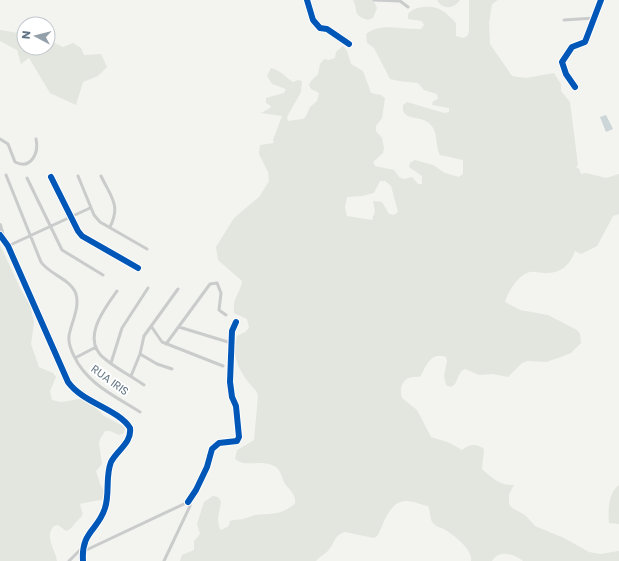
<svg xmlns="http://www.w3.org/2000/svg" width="619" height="561" font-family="Poppins,sans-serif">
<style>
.green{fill:#e2e6de;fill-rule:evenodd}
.water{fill:#ccd5d8}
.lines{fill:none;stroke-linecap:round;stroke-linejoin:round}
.minor{stroke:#cacccc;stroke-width:3}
.tertiary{stroke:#cacccc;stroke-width:4}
.cycleway-casing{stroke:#fff;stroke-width:8}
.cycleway{stroke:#0057b8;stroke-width:6}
.labels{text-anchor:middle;stroke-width:4;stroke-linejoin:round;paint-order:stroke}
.street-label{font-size:11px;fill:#617483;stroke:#fff}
</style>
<rect width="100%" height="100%" fill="#f3f3f0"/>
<!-- green -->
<path class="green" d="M353,0h20l4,8 -4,10 -5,2c-16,-5 -9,-8 -15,-20z
M437,0h23c-6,9 -17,10 -23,0z
M469,0h29l-6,4 -3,19 1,21 22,32 14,2 28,-5 7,11v7l9,11 8,63 -2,2 3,2 2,5 5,-1 20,5 13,-4v40l-6,2 -2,4 -14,26 -16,8 -6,-3c-4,12 -13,22 -27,22 -7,1 -14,-3 -21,0 -10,4 -19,19 -22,29l15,8 28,5 29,15 3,4 1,9 -10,10 -10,4 -15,5 -19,-1 -5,2 -14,14 -15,-3 -14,1 -14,-6 -4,2 -6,13 -4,3 -5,-2 -2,-9 3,-15 -1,-4c-16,-6 -20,10 -26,20 -14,-2 -22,6 -18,21l15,12 14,27 19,6 12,7c8,-6 14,-7 22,-1l-2,20c9,8 18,17 32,16l-5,9v10l3,4 13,7 10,11 29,12 25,14 11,2 19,-3v10h-96c-9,-7 -24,-12 -31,0h-21c2,-11 -16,-25 -24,-30 -5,-4 -10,-3 -14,-8 -4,-5 -2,-11 -5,-17 -7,-1 -14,-5 -21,-5 -17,-1 -23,22 -29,34l-4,3 -29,-6c-11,3 -10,11 -17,19 -4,4 -8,5 -12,10h-136l2,-6 12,-5v-9l6,-7 -3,-10 7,-22 9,-6 5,1 3,4c-1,10 -6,21 0,29l8,-4 1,-5c5,-2 8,-1 13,-2 4,-1 8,-3 12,-4 18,-2 24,1 40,-11 1,-9 -4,-13 -9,-19 -4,-5 -4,-12 -9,-17 -15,-11 -30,1 -42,-9l2,-9 17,-10 4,-44c-1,-6 -5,-8 -9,-13 -11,-14 -18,-29 -12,-47l8,-4 4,-4 -2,-9 -13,-6c-1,-18 6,-18 8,-32l-24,-21 -2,-13 18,-29 25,-21 10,-16 -1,-9 -9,-18 1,-9 14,-2 -1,-3 9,-24 -21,-3 9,-5 1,-2 -5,-3v-5l18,-5 2,-4 -14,-5 -5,-8 4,-8c11,3 14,9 22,14l5,-2 4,1 -1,11 -14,25 1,4 15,-2 3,-3 4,-9 7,-6 2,-8 -8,-4 -2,-4 2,-4 7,-7 2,-10 4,-5 5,1 6,-2 1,-6 7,-6 4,5 4,13 12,7 8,22 10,2 4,3 -3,20 -6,8v5l6,7 2,10 -1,5 -10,9 2,4 19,4 5,7 5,2 8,-2 6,7h4v-8l-13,-9 1,-4 5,-3 18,5 12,8 14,4 4,-3v-14l-23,-5c-6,-11 0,-26 -14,-34 -9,-5 -25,-1 -23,-16l4,-3 37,11 5,-1v-4l-17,-3 1,-4 5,-2 -1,-5 -13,-4 -6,-7 -19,-2 -9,-2 -16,-31 -7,-5 -1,-9c15,-12 37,-4 55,-5l3,-4 -2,-4 -14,-2v-5c4,-5 9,-6 15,-7 16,-2 23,5 33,16v13l8,2 4,-3 1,-5zM380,181h5l6,5 7,26 -4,3 -5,-1 -7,-12 -9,-1 2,10 -3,9 -25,-4 -2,-9 2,-10 15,-1 12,-3z
M0,30l24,4v14h24v-8l15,7 10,-4 8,5 3,7 17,-1 6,13 -9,9 -15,6 -7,23 -26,-12 -21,-35 -8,6 -4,-14 -17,-9z
M0,245l22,47 8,13 4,18 -3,21 8,23 14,6 3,4 -6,14 2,9 9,2 19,-3 9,2 15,15 21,11 -1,6 -5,2 -9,-4h-5l-5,8 -1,5 3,20 -6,7 4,13 5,8 -3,8c-3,0 -20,3 -22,4 3,13 5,9 -5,19 -3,4 -4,6 -9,8l-8,-6 -4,1c-10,10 1,23 3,35h-57z
M619,485v39l-10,-1c-1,-12 -1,-30 10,-38z"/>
<!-- water -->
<path class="water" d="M606,115l7,14 -7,3 -6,-15z"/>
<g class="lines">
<!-- minor -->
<path class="minor" d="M307,0l6,20 7,8 7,1 22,15
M374,0l26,1 8,6
M564,20l31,-2
M575,87l-9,-13 -4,-12 10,-15 13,-5 16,-42
M0,139l8,5 7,18c16,8 24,-9 21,-23
M6,175l35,87c9,13 30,17 35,32 4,14 -5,29 -7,42 -1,7 2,14 5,20 13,28 41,40 66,56
M78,176l16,39 6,7 47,27
M101,176c10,21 20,29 9,51
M51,177l27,54 4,5 56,32
M27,178l35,72 41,25
M8,246l82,-38
M117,291c-13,18 -37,49 -12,68 12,10 26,17 39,26
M151,326l11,16 61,24
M179,327l49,15
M166,344l44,-60 7,-1 4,10 -2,17 7,5
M140,354l17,10 15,5
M75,358l21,-11
M111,363l11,-35 26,-40
M131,376l9,-22 4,-18 34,-47
M188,502l8,-12 11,-23 5,-18 7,-6 18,-2 2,-4 -3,-31 -4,-9 -2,-15 2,-51 4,-9
M82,552l104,-49h4v3l-26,55
M69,561l13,-13"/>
<!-- tertiary -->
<path class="tertiary" d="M0,225l4,15
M0,235l8,11 60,136c15,21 50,27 62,46 2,15 -13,22 -19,34 -6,15 -1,31 -6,46 -7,23 -24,23 -22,53"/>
<defs>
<path id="cycleway" d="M307,0l6,20 7,8 7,1 22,15
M575,87l-9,-13 -4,-12 10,-15 13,-5 16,-42
M51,177l27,54 4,5 56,32
M0,235l8,11 60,136c15,21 50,27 62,46 2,15 -13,22 -19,34 -6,15 -1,31 -6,46 -7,23 -24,23 -22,53
M188,502l8,-12 11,-23 5,-18 7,-6 18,-2 2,-4 -3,-31 -4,-9 -2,-15 2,-51 4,-9"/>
</defs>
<!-- cycleway casing -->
<use href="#cycleway" class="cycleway-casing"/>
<!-- cycleway -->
<use href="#cycleway" class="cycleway"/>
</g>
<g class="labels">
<!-- street labels -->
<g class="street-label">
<text transform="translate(110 380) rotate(36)" y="4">RUA IRIS</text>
</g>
</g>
<!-- north arrow -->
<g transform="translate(36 36) rotate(277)"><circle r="19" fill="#ffffff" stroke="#c0c7cd"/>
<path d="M0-3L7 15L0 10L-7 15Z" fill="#94a0a9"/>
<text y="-6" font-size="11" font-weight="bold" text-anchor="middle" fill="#617483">N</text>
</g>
</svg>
